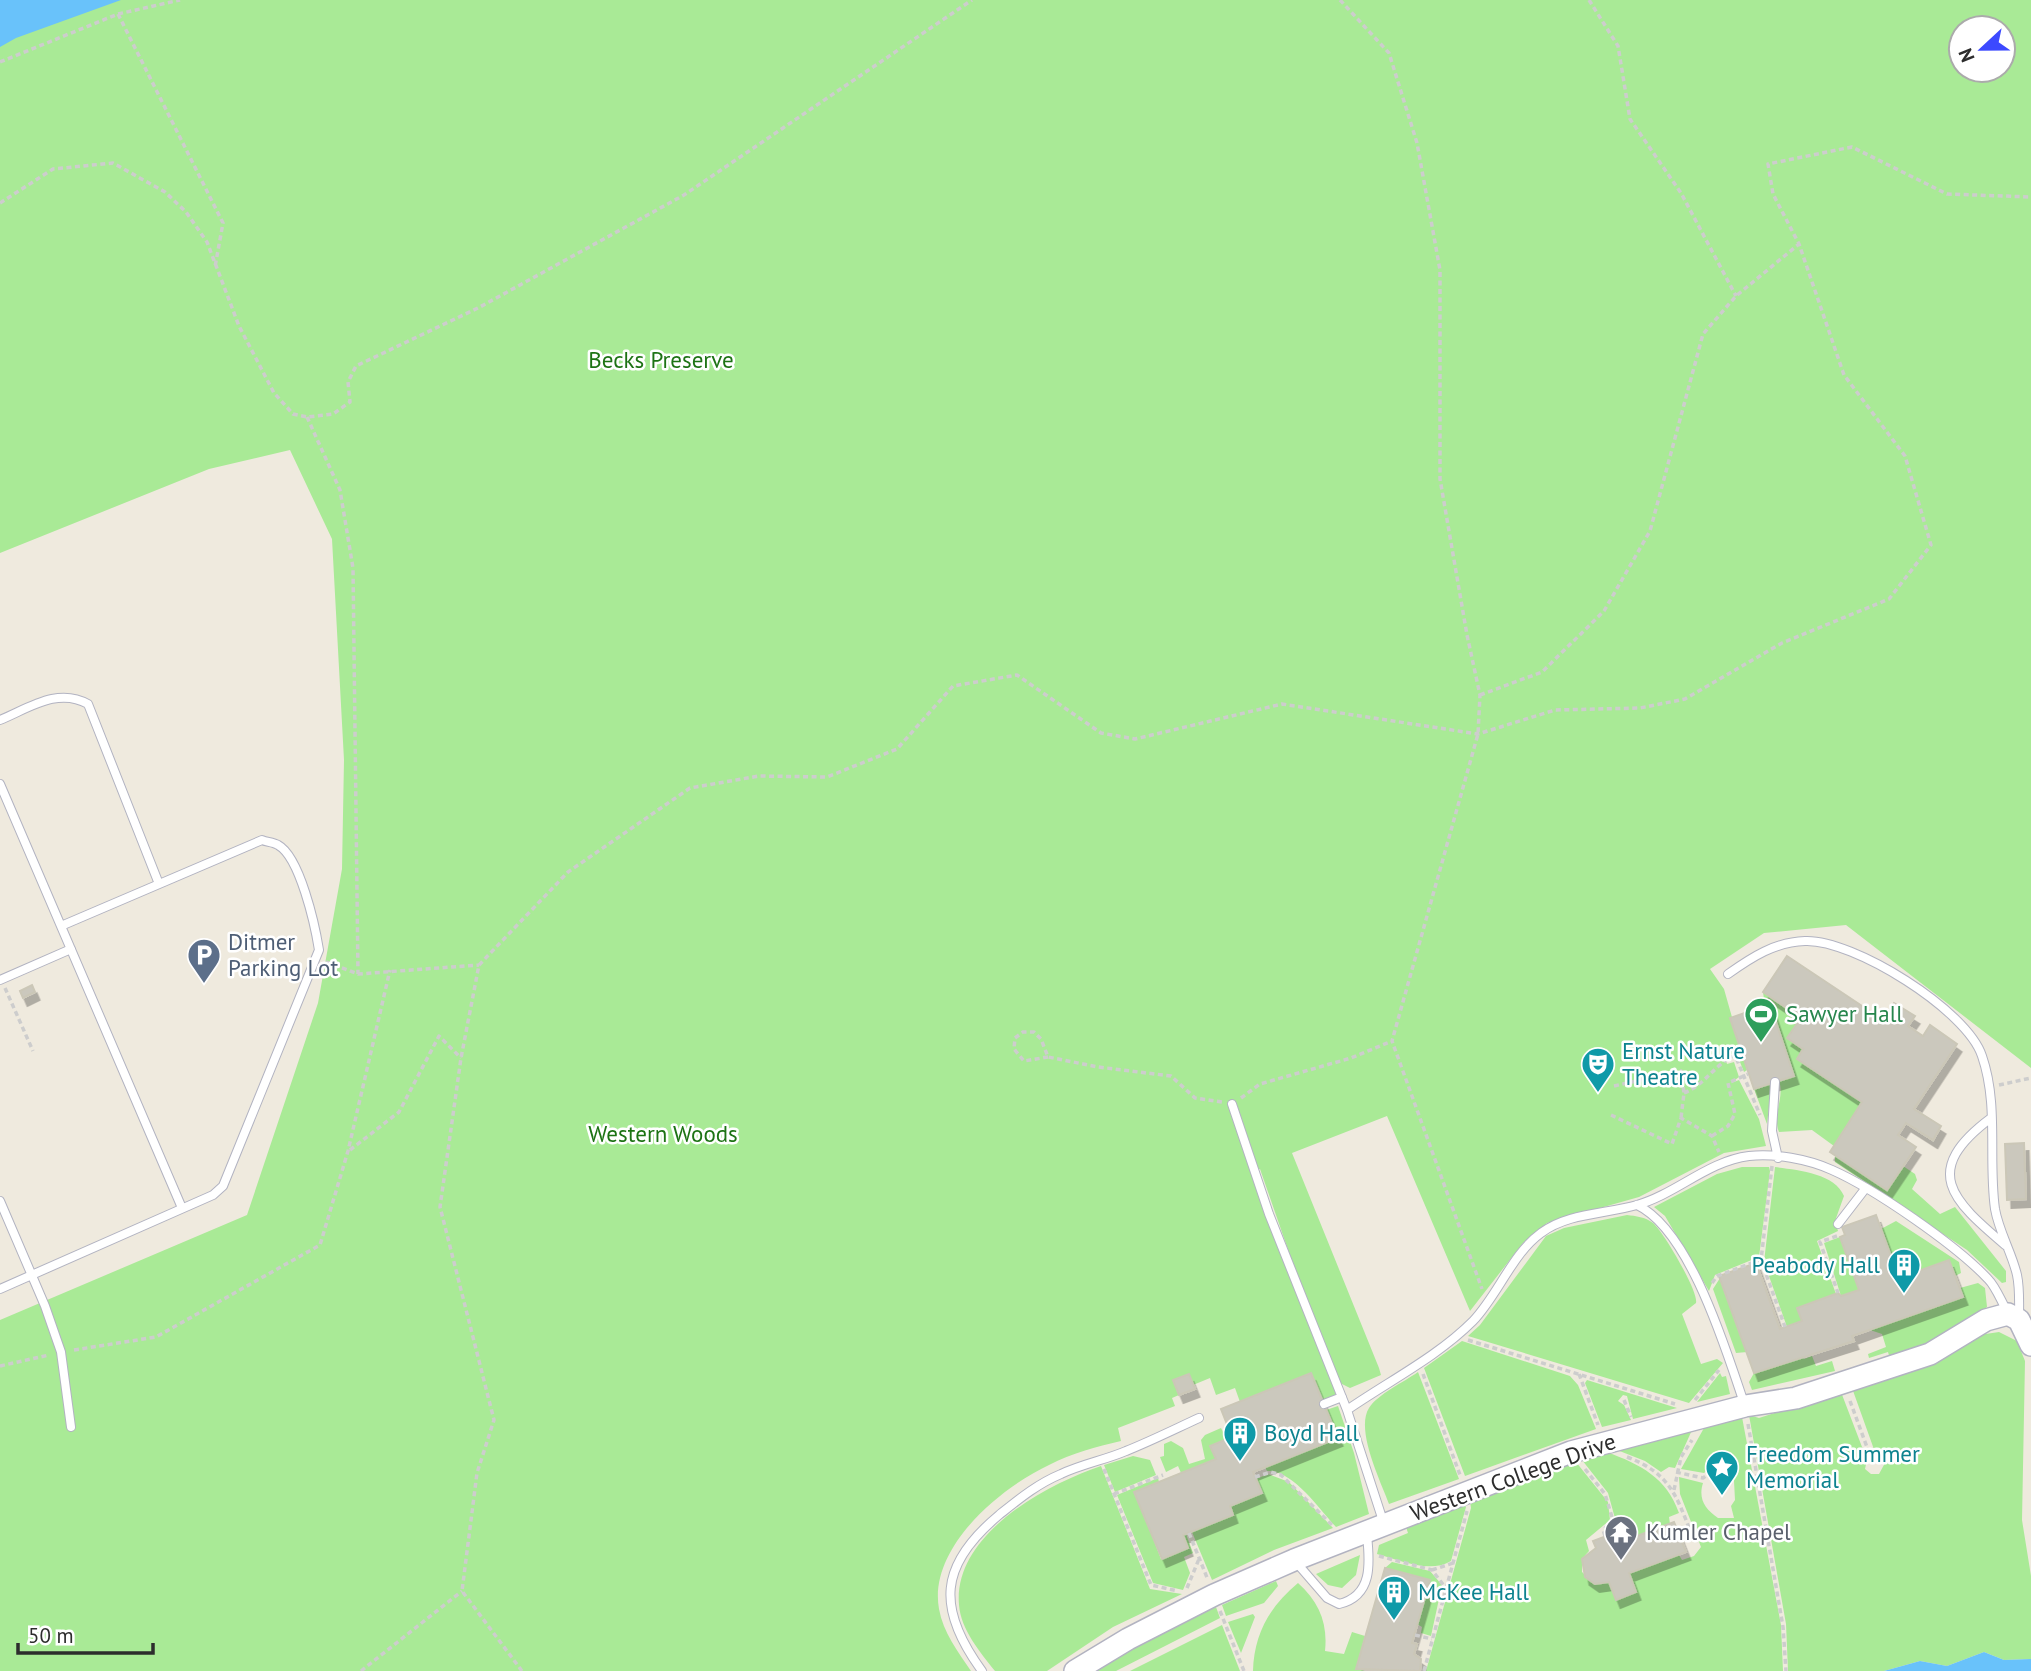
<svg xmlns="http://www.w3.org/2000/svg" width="2031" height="1671" font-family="'PT Sans',sans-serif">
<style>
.green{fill:#a9ea96;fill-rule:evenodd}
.water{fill:#69c2fa}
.building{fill:#cbc8bd;stroke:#cbc7b7;stroke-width:2;filter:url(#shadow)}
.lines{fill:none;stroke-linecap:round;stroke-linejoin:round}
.service-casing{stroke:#b2b3c1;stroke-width:10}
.tertiary-casing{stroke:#b2b3c1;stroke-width:24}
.path{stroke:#cdcdcd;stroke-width:3.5;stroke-dasharray:5 3.5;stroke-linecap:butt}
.service{stroke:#fff;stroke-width:8}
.tertiary{stroke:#fff;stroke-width:21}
.labels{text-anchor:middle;stroke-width:5;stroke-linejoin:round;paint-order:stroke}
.park-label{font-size:23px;fill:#1d7314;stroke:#fff}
.service-label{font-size:23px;fill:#4e5e75;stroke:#fff;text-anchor:start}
.leisure-label{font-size:23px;fill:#27864d;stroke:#fff;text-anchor:start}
.culture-label{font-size:23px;fill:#0d838f;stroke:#fff;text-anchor:start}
.street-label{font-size:23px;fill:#2d2d2d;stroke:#fff}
.worship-label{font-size:23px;fill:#5b616d;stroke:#fff;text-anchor:start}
</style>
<defs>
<filter id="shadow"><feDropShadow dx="4.5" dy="8" stdDeviation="0" flood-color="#0004"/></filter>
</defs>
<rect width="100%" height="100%" fill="#efeade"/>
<!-- green -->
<path class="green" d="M0,0h2031v1068l-185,-143 -82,8 -54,36 14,20 23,81 -3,2 -8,-20 -11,5 2,7 7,-2 5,15 -8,6 8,-3 20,39 7,27 -42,7 -85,44 -92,26 -24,20 -53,68 -83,-195 -95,37 87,215 2,7 -31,13 -10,-5 -40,-99 -40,-115 -9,4 85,214 -1,8 -13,6 -11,-28 -71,29 -5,-14 -19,7 -6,-17 -17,7 -4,-11 -15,6 5,15 -7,3 3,8 -57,22 3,13c-25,6 -49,12 -72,24 -49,23 -121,83 -110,144 4,23 19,43 32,62h-971v-351l247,-105 71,-212 24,-134 2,-109 -12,-221 -42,-89 -81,19 -209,84zM1961,28h42v42h-42z
M1763,992l38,26 -14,20 16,11 -6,10 65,43 -28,44 -22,-16 -33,2c-7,-17 6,-35 0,-51l15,-6 -24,-70 -5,1z
M1769,1084l2,6 -4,34 -13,-35z
M1835,1156l52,34 16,-24 12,8 2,6 -5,9 28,25 15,-7 51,64v11l-4,1 -35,-33 -132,-88z
M1742,1167h27l1,4 -11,86 -44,18 -6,16 -44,-75 -11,-9 63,-33z
M1775,1167c22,3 60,6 69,29l-9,25 3,10 -21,10 19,53 -39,14 5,13 -15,6 -23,-65z
M1627,1215c9,1 18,2 26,8 10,8 46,69 43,80l-14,11 19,50 16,-5 6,4 -34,40 -221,-67 12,-11 66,-89 18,-8z
M1896,1221l63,41 2,11 -6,3 -6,-16 -50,18 -18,-49z
M1840,1237l19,53 -18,6 -17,-53z
M1720,1278l27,74 -11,1 -23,-64z
M1978,1283l7,5 2,19 -54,35 -43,17 -2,-7 -19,6 -1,-4 18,-7 -4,-13 -12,-4 92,-33 -2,-9z
M1999,1332l18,9 8,20 -3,159 9,56v83l-27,1 -20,-8 -37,14 -27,-5 -36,10h-96l-2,-47 -37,-209 10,3 82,-26 26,68 -2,9 6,5h8l6,-11 -9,-8 -24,-67 127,-53z
M1462,1341l108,35 8,9 18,44 -131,47 -41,-108z
M1803,1356l1,3 8,-3 4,10 16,-5 3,10 -83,19 -3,-8 5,-9z
M1418,1372l41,107 -70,25c-8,-22 -34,-74 -20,-96 9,-14 35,-26 49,-36z
M1720,1373l2,4 4,-1 4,18 -33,8z
M1587,1380l90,28 -44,11 -6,-23 -4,-1 -5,6 6,4 7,15 -29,7 -17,-44z
M1338,1406l16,47 15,61 -33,13c-17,-18 -43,-57 -69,-56l-2,-4 72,-29 -11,-28z
M1742,1417l39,208 2,46h-357l45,-163 -1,-7 106,-39 32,40 2,18 -24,20 3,11 -7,8v13l13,12 14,-2 7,18 20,-8 -7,-19 50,-18 3,5 12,-4 7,-9 -21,-53 -1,-17 24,6c-5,16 2,26 15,35h16l-3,-12 4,-6 -2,-38 -18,2 -11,9 -23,-4 23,-41z
M1221,1428l2,4 6,-3 3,8 -21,9 5,13 -35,14 -3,-7 -12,6 -6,-15 4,-1v-12l7,-3 12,7 6,16 16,-5 -4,-19 4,-5z
M1692,1430l-17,38 -6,-1 -8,5 -16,-11 -28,-11z
M1607,1452c34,13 59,25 72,61l-10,4 1,7 -42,16 -3,-6 -7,-5 -10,-36 -26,-33z
M1133,1456l17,4 6,15 -41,17 -11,-27z
M1101,1466l49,123 32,5 -69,33 -66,44h-52c-15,-19 -34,-41 -36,-66 -6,-70 86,-120 142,-139z
M1268,1474l21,8 44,46 -59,22 -62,30 -20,-48 41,-17 -3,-9 31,-13 -5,-14z
M1158,1478l1,4 -24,10 26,67 27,-11 -5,-13 3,-1 7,19 -9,4 6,16 -7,17 -30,-7 -36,-88z
M1464,1504l2,3 -15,54c-22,13 -51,-1 -74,-7l2,-9 29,-12 -2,-6z
M1360,1555l-4,20 -14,13 -14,-3 -12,-11z
M1392,1562l38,9 12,14 -11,51 -10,-3 1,-6 -5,-3 12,-44 -44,-12z
M1276,1581l2,5 -14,17 -38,13 -4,-11z
M1298,1583c21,19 30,40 27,68l19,3 8,-22 13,4 -9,32 9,3h-112c1,-37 17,-65 45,-88z
M1216,1607l4,11 -104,53h-21l69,-40z
M1253,1614l2,3 -14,36 -13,-31z
M1222,1625l18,46h-110z"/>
<!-- water -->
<path class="water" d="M0,0h121l-105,38 -16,9z
M1984,1652l20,8 27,-1v12h-147l36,-10 27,5z"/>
<!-- building -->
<path class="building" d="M1787,956l96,64 11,-17 21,13 -7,10 15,10 7,-11 27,19 -43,65 27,17 -8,14 -27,-17 -8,12 18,12 -29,43 -57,-38 32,-50 -65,-43 6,-10 -16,-11 14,-20 -38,-26z
M32,985l3,7 -12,6 -3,-7z
M1770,1004l24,72 -40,13 -24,-71z
M2024,1143l2,56 -19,1 -2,-56z
M1876,1215l23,63 50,-18 14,37 -111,39 2,5 -100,32 -35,-97 37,-13 24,66 22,-8 -5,-13 41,-15 3,3 18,-6 -19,-53 5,-2 -3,-8z
M1311,1373l27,65 -85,34 9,21 -32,13 3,9 -50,20 5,13 -26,11 -28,-67 82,-33 -6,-13 22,-9 -11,-28z
M1189,1374l6,15 -16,6 -6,-15z
M1674,1522l12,30 -57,21 7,19 -20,8 -7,-18 -14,2 -10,-7 -3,-18 14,-11 -3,-7 24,-9 4,10z
M1385,1568l45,12 -18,63 5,1 -3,10 7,5 -1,12 -64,-2z"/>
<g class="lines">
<defs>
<path id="service" d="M0,720c29,-12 58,-33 88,-16l71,180
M0,784l182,424
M1728,974c24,-17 47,-32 77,-33 48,-2 162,69 177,115 17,49 6,103 13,153 4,23 17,44 22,66 3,14 2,29 2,43
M0,980l71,-31
M1775,1082l-3,49 6,27
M1232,1104l37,110 78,196 37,114
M1991,1118c-71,53 -39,82 14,127
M0,1201l45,105 16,46 10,75
M1637,1205c53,25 89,145 107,198
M1838,1224l27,-35
M0,1289l213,-94 10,-9 96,-236c-4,-25 -19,-93 -41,-105 -5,-3 -12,-3 -16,-5l-201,86
M1324,1404l18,-7
M1347,1410c42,-29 90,-53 126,-89 25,-26 39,-67 68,-88 26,-20 65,-19 96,-28 39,-11 71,-44 112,-49 25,-3 59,3 83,14 43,19 124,75 156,109 8,8 13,22 19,32
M1295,1561l32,37 12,6c34,-8 31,-41 28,-69
M982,1671c-46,-63 -43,-106 17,-156 20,-16 38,-31 62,-41 21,-10 44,-14 65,-23 25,-10 49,-22 73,-33"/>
<path id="tertiary" d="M1075,1671l53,-32 86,-44 80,-35 277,-108 174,-46 51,-8 134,-44 56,-34 22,-6 11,6 12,25"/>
</defs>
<!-- service casing -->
<use href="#service" class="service-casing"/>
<!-- tertiary casing -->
<use href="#tertiary" class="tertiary-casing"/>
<!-- path -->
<path class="path" d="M1340,0l49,53 28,90 23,127v209l27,156 13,60 -2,39 -86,307 90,248
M1589,0l29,46 12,73 51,74 55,103
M118,14l105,209 -8,44
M0,62l118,-48 62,-14
M0,203l53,-34 60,-6 52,29 21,20 21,30 32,84 35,67 19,21 14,3 26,-3 17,-12 -2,-20 8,-16 122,-58 206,-113 288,-195
M307,417l33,73 13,78 5,406
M1480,695l62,-23 62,-61 46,-80 53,-197 33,-38 63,-52
M326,962l32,12 121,-9
M5,988l28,63
M1048,1057l-24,4 -10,-12 1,-11 8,-6h11l7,7 7,18 50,10 73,9 24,22 27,4
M1999,1085l32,-7
M1614,1086l67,-15 3,22 -3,25
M1684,1093c22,-9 30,-28 51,-38l25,60
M1241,1098l19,-14 91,-26 41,-17
M1611,1115l61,29 9,-26 31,18 7,16
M1712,1136l16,-10 7,-12 -7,-31 20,-9
M350,1150l49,-38 40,-76 22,22
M1772,1166l-11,94 24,67
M1837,1236l-17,6 18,51
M1712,1283l5,-7 43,-16
M1468,1340l207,64
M74,1350l82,-13 164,-92 28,-94 42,-181
M0,1366l49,-11
M1423,1374l37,101
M1579,1374l19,51
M1624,1400l7,17
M1695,1400l24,-30
M1850,1401l21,57
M1748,1424l35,203 3,44
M1627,1457c42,16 49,37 64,76l-11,4
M1104,1469l47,116 27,6
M1585,1469l20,25 10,33 11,13
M1676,1472l27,6 13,-10 14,-2
M1255,1477l16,-5 10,3 51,50
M1674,1490l7,-33 11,-17
M1114,1494l49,-19
M1189,1533l19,47
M1605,1536l-2,-6 9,-8
M1379,1556l53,14 13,17
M1432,1570l21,-7
M1187,1588l12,-29
M1220,1611l24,60
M1415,1635l17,4
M361,1671l101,-80
M522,1671l-60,-80 15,-118 17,-53 -54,-213 21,-149 18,-93 89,-93 122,-84 69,-12 68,1 70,-28 56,-63 64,-11 84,58 34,6 147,-35 196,30 77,-24 85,-2 45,-9 97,-56 107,-44 42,-54 -26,-89 -61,-81 -45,-131 -26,-50 -5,-30 84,-17 95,47 84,3
M1424,1671l43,-160"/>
<!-- service -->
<use href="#service" class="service"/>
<!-- tertiary -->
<use href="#tertiary" class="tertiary"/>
</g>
<!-- icons -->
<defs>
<symbol id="parking-pin" viewBox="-11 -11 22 30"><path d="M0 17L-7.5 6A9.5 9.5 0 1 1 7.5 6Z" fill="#5c6f8a" stroke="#fff"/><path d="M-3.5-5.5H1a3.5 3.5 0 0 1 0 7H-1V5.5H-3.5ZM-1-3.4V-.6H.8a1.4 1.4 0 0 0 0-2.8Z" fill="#fff"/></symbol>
<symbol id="stadium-pin" viewBox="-11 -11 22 30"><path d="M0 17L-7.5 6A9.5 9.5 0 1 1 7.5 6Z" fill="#2e9e5b" stroke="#fff"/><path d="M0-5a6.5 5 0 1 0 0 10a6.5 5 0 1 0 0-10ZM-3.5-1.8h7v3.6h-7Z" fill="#fff"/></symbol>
<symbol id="theatre-pin" viewBox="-11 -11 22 30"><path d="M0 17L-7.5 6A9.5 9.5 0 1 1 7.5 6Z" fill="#0f9aa8" stroke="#fff"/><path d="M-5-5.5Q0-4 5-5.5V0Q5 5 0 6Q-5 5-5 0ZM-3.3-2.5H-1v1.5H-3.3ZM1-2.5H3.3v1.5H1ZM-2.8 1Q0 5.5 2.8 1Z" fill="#fff"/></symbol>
<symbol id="building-pin" viewBox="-11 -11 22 30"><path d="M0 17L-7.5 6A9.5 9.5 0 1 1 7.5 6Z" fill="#0f9aa8" stroke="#fff"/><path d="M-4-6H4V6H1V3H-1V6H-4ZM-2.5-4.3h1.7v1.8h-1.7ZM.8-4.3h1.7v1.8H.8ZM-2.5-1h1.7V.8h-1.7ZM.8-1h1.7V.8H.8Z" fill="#fff"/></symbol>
<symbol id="sight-pin" viewBox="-11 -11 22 30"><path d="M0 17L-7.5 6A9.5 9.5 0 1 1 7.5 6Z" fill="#0f9aa8" stroke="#fff"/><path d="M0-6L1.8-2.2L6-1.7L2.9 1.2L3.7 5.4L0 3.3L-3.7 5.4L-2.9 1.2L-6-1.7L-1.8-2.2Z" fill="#fff"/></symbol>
<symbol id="temple-pin" viewBox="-11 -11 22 30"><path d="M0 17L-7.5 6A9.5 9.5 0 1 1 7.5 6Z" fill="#6b7280" stroke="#fff"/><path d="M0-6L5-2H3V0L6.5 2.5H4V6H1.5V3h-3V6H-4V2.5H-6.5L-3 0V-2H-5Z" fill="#fff"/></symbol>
</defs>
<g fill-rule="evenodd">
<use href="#parking-pin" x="185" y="936" width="38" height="52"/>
<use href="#stadium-pin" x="1742" y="995" width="38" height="52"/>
<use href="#theatre-pin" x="1579" y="1045" width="38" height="52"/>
<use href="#building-pin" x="1885" y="1246" width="38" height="52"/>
<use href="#building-pin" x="1221" y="1414" width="38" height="52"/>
<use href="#sight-pin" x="1703" y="1448" width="38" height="52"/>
<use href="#temple-pin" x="1602" y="1513" width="38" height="52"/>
<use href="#building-pin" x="1375" y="1573" width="38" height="52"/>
</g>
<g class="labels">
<!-- park labels -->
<g class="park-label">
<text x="661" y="368">Becks Preserve</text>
<text x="663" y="1142">Western Woods</text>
</g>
<!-- service labels -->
<g class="service-label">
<text x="228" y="950">Ditmer<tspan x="228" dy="26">Parking Lot</tspan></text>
</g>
<!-- leisure labels -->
<g class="leisure-label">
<text x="1786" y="1022">Sawyer Hall</text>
</g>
<!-- culture labels -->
<g class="culture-label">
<text x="1622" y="1059">Ernst Nature<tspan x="1622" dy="26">Theatre</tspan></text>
<text x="1880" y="1273" text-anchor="end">Peabody Hall</text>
<text x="1264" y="1441">Boyd Hall</text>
<text x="1746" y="1462">Freedom Summer<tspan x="1746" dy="26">Memorial</tspan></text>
<text x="1418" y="1600">McKee Hall</text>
</g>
<!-- street labels -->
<g class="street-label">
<text transform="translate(1513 1477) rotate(-20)" y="8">Western College Drive</text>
</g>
<!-- worship labels -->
<g class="worship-label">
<text x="1646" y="1540">Kumler Chapel</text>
</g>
</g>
<!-- north arrow -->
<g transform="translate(1982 49) rotate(248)"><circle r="33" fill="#ffffff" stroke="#ababab" stroke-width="2"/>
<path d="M0-5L12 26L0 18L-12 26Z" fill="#3c49ff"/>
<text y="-10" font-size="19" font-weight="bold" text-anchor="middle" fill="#2d2d2d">N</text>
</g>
<!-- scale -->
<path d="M18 1643v10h135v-10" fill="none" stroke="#2d2d2d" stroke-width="3.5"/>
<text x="28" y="1643" font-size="21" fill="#2d2d2d" stroke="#ffffff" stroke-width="5" paint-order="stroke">50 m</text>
</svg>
